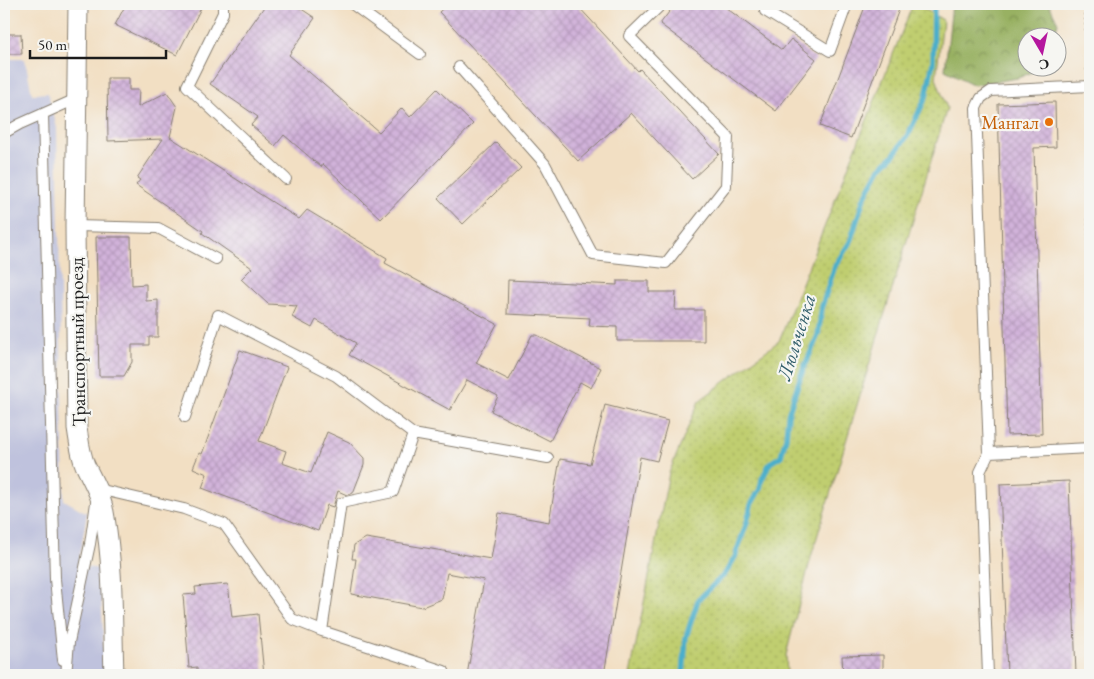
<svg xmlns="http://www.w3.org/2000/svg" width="1094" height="679" font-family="'EB Garamond',serif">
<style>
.industrial{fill:#bfc2dd}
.grass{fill:url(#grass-dots);stroke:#6e7546}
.forest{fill:url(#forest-crowns);stroke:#5a663f}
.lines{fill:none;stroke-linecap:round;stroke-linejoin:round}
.stream{stroke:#4caecb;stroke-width:5.5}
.building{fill:url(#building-cross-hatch)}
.service-casing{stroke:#877e70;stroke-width:12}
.minor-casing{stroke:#877e70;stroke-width:21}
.path{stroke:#877e70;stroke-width:3;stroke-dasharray:1 4;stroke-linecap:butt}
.service{stroke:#fff;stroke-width:10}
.minor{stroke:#fff;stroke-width:19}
.food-dot{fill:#e8710a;stroke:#f6f6f2;stroke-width:2}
.labels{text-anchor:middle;stroke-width:4.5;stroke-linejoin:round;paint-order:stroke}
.food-label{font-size:19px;fill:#c56008;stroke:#f6f6f2;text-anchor:end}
.street-label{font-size:19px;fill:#1c1c1c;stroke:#f6f6f2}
.water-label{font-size:20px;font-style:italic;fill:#325e6b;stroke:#f6f6f2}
</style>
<defs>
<pattern id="grass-dots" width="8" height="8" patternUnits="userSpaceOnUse" patternTransform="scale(1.25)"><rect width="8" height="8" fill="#c0ce70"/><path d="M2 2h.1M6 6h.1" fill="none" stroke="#a4b060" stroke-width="1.8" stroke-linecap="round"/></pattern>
<pattern id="forest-crowns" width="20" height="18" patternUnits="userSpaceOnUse" patternTransform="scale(1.25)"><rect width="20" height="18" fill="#98b162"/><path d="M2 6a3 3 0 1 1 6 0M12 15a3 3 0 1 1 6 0" fill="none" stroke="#7b8f50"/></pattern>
<pattern id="building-cross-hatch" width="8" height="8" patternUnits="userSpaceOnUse" patternTransform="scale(1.25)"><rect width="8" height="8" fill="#d1b2da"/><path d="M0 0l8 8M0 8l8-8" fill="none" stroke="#b398ba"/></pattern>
</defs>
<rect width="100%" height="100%" fill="#f6f6f2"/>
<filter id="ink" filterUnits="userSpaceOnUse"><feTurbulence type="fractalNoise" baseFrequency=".02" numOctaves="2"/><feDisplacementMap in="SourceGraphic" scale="10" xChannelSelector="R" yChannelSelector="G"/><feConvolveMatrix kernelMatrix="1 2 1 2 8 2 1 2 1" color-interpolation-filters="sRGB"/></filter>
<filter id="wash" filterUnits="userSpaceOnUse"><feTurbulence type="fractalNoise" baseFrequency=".0096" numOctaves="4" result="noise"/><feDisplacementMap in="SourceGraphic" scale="20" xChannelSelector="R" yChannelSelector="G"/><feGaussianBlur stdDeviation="1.12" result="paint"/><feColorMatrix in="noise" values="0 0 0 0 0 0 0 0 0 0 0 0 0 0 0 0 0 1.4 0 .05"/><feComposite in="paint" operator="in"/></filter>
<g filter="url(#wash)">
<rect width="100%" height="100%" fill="#f2dfc3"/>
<!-- industrial -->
<path class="industrial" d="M4,59h21l7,35 16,-1 9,35 7,372 23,13 -9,53 22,3 5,106h-101z"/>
<!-- grass -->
<path class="grass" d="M913,4h3l27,16 -7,58 11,30 -136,449 -25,98 1,20h-157l39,-202 30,-72 80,-60z"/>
<!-- forest -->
<path class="forest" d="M952,4h97l9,19 -4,14 -28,1v30h16l-24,10 -44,7 -29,-15z"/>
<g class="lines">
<!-- stream -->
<path class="stream" d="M683,675l3,-38 12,-37 27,-26 10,-17 12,-35 4,-17 9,-16 2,-10 8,-16 11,-7 5,-19 2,-22 13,-40 17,-40 4,-29 13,-40 15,-24 14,-44 16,-30 12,-11 16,-22 18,-38 7,-35 1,-58"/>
</g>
<g id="blocks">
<!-- building -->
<path class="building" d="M126,4h77l-26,51 -62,-30z
M266,4h28l21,14 -26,37 90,77 23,-24 8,9 27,-28 36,35 -92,95 -58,-55 -2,3 -37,-32 -9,11 -24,-21 7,-8 -48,-33z
M448,4h128l62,67 2,-2 79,85 -27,25 -61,-66 -53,48 -139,-149z
M675,4h46l61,46 9,-11 25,20 -40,52 -116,-87z
M866,4h35l-50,134 -31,-12z
M5,34h16l1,20h-16z
M107,78h22v12h10l-1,17 29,-15 10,15 -7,30 129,82 8,-9 80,48 -2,5 112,61 -21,39 33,17 23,-45h5l64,33 -10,20 -11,-6 -30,59 -59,-30 7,-15 -31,-16 -17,30 -101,-55 7,-12 -40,-23 -4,8 -20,-11 5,-11 -29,-2 -27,-25 11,-11 -50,-35 1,-2 -67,-46 4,-5 -3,-2 26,-39 -55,2z
M1055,102l1,45 -22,1 8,286 -35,1 -9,-331z
M496,142l25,26 -58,56 -25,-26z
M96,237h35l1,48 14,-1v17l12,-1v37h-9v8h-17v17l-8,14h-25z
M508,280l109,5v-4h32v11h27l-1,18h29v31h-87v-14l-28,-1 1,-8 -83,-4z
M240,350l47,17 -28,74 27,10 -4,12 29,10 16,-41 22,10 15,16v7l-11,28 -6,2 -9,-4 -5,16 -6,-2 -9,26 -116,-43 5,-14 -14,-6 6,-15 3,1z
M605,405l63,16 -11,40 -17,-4 -36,218h-137l17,-95 -37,-7 -5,26 -20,8 -71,-13 5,-35h-4l2,-14 12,-7 125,21 8,-46 50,9 11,-63 30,5z
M1069,481l7,194h-69l-7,-191z
M228,584l4,33 26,-3 6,61h-67v-8l-8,1 -6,-73 13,-1 -1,-7z
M883,655v20h-40l-1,-19z"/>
</g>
</g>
<g filter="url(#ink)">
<use href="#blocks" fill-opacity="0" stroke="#877e70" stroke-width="1"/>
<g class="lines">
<defs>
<path id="service" d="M223,4v9l-36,73 99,93
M352,4l68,50
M769,4l-4,7 65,40 17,-47
M459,67l86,97 48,91 73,8 60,-77 2,-49 -99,-101 33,-32
M43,114l12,465 8,81
M4,133l16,-9 56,-25
M75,226l83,2 58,31
M185,417l33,-102 118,61 77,58 135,24
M989,453l101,-5
M322,631l19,-128 52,-11 20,-58
M66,675l3,-33 21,-98 8,-55 86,20 40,15 68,95 30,12 122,40 1,4
M988,675l-8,-203 9,-19 -13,-345 5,-10 10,-7 99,-5"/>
<path id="minor" d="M78,4l-3,222 2,202c2,12 3,25 8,37 9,19 17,31 20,53 9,52 7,105 9,157"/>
</defs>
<!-- service casing -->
<use href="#service" class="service-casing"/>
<!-- minor casing -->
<use href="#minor" class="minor-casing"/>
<!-- path -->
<path class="path" d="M1085,4l2,69
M1087,99l3,305"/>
<!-- service -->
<use href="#service" class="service"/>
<!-- minor -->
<use href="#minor" class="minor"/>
</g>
</g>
<!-- markers -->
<circle class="food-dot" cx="1049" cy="122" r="5"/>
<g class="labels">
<!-- food labels -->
<g class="food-label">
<text x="1039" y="129">Мангал</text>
</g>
<!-- street labels -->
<g class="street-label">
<text transform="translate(77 342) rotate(-91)" y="7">Транспортный проезд</text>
</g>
<!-- water labels -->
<g class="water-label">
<text transform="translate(796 337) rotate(-73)" y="7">Люльченка</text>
</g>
</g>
<!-- margin -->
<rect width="1094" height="679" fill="none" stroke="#f6f6f2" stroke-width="20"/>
<!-- north arrow -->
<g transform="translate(1042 52) rotate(171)"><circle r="24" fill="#f6f6f2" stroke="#9f9f9c"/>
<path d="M0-4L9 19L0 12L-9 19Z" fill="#b5179e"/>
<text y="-8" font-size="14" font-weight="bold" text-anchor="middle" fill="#1c1c1c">С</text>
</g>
<!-- scale -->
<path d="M30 50v8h136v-8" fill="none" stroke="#1c1c1c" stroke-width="2.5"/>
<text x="38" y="50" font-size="15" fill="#1c1c1c" stroke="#f6f6f2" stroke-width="4" paint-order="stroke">50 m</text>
</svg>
